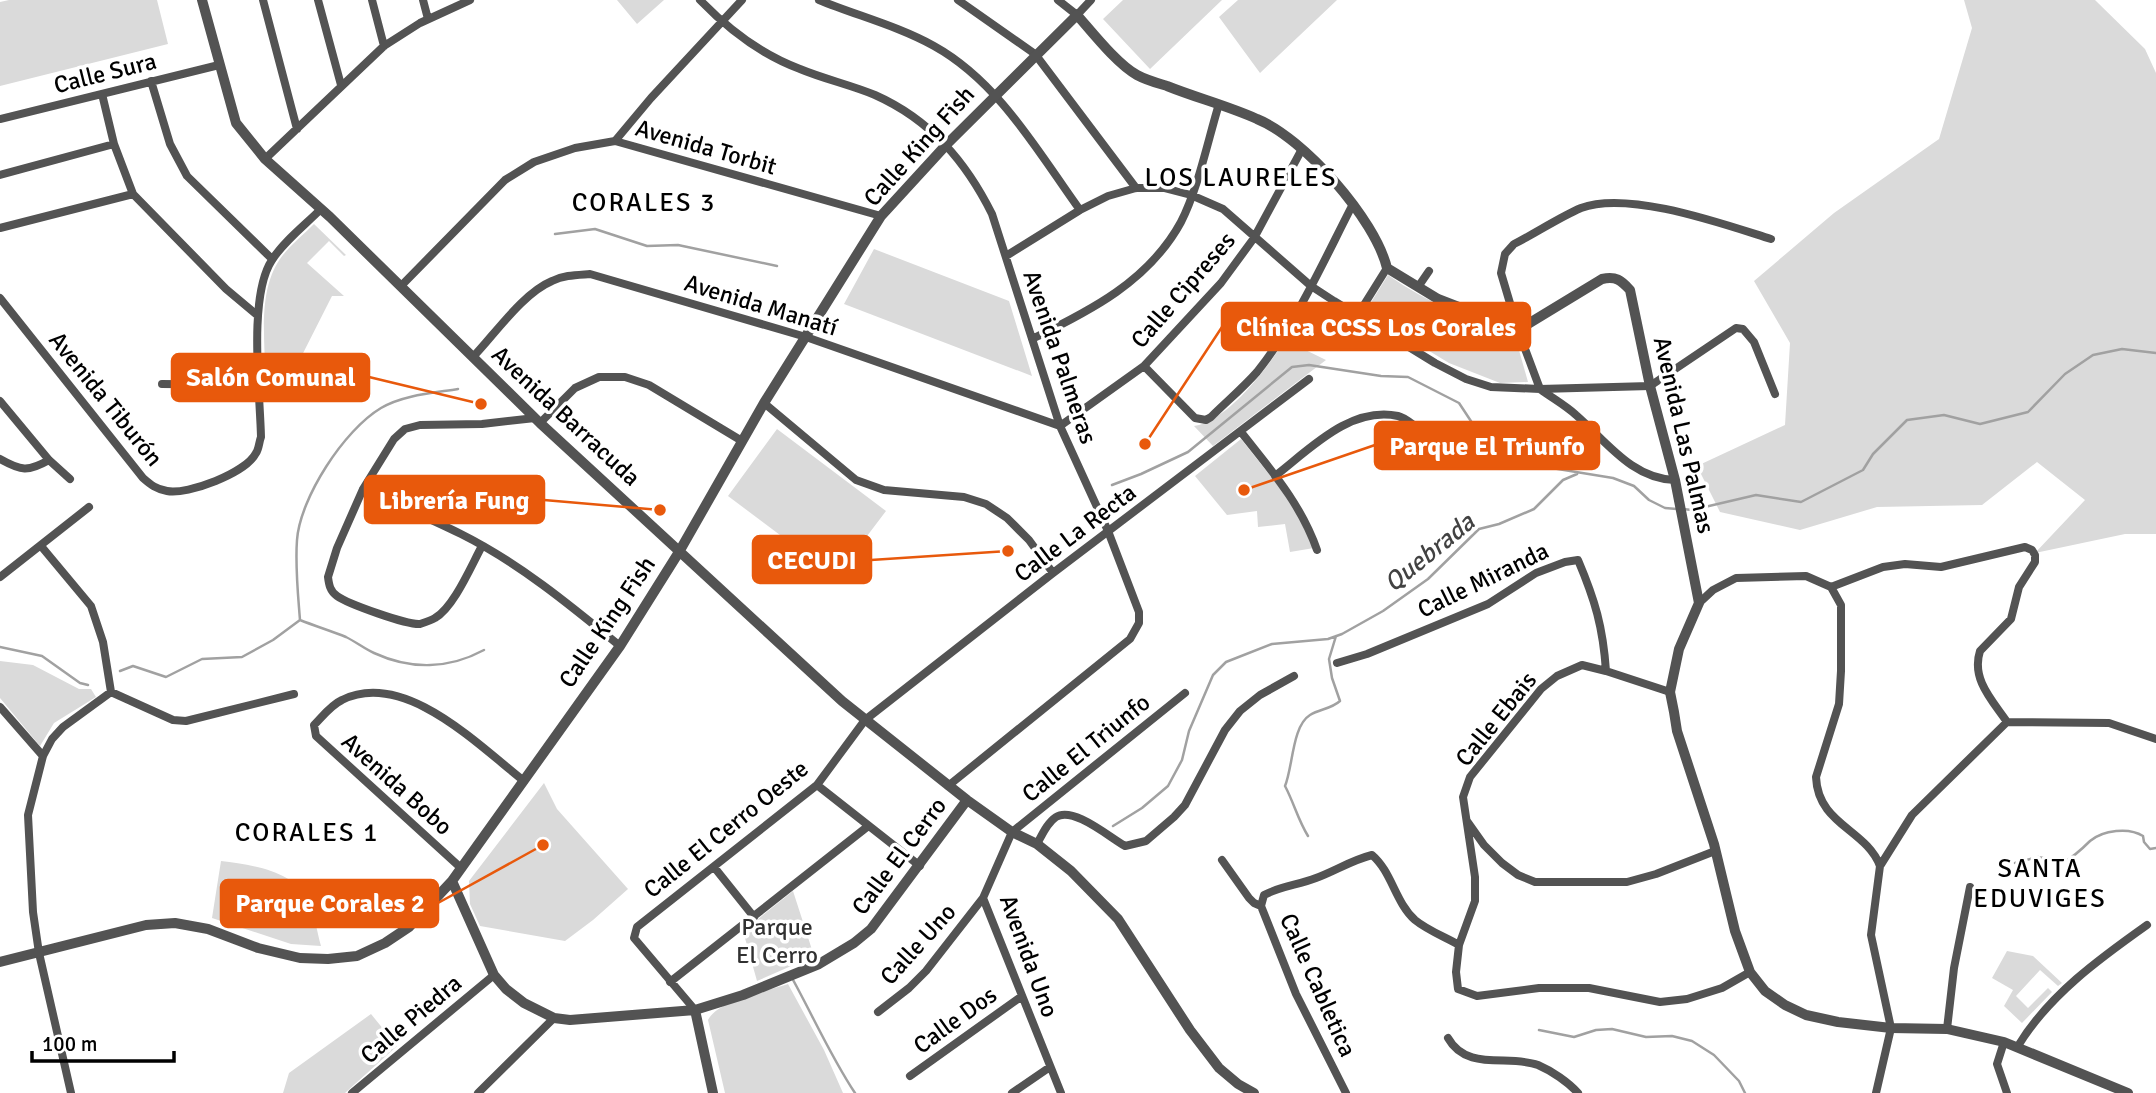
<svg xmlns="http://www.w3.org/2000/svg" width="2156" height="1093" font-family="Signika,sans-serif">
<style>
.green{fill:#dadada}
.lines{fill:none;stroke-linecap:round;stroke-linejoin:round}
.stream{stroke:#a1a1a1;stroke-width:2.5}
.minor{stroke:#535353;stroke-width:8}
.tertiary{stroke:#535353;stroke-width:10}
.labels{text-anchor:middle;stroke-width:7;stroke-linejoin:round;paint-order:stroke}
.street-label{font-size:24px;fill:#000;stroke:#fff}
.park-label{font-size:24px;fill:#313131;stroke:#fff}
.neighbourhood-label{font-size:26px;letter-spacing:2px;fill:#000;stroke:#fff}
.water-label{font-size:26px;font-style:italic;fill:#424242;stroke:#fff}
.leader{fill:none;stroke:#e8590c;stroke-width:2.5}
.callout-dot{fill:#e8590c;stroke:#fff;stroke-width:2.5}
.callout{fill:#e8590c;stroke:#e8590c;stroke-width:2.5}
.callout-label{font-size:26px;text-anchor:middle;font-weight:bold;fill:#fff}
</style>
<rect width="100%" height="100%" fill="#fff"/>
<!-- green -->
<path class="green" d="M9,0h148l11,44 -168,42v-84z
M617,0h47l-27,24z
M1123,0h99l-72,69 -47,-50z
M1238,0h99l-77,73 -41,-56z
M1964,0h131l50,49 11,24v461h-31l-90,19 50,-53 -48,-38 -55,43 -105,2 -77,23 -80,-18 -23,-46 88,-41 5,-82 -36,-62 80,-68 105,-74 33,-111z
M314,224l32,31 -2,1 -15,-15 -22,22 37,33h-12l-38,75 -29,2c0,-36 -7,-82 15,-114 9,-13 23,-24 34,-35z
M874,249l135,52 23,75 -188,-72z
M1388,275c39,28 83,44 127,61l13,46 -28,1 -51,-20 -84,-51z
M1285,340l41,20 -113,86 -19,-20c34,-5 74,-59 91,-86z
M777,429l109,82 -50,66 -108,-81z
M1241,439l51,64 22,45 -24,4 -5,-28 -27,3 -1,-16 -30,4 -32,-39z
M0,661l33,4 46,24h12l5,8 -42,26 -14,23 -40,-48z
M544,783l13,26 71,80 -35,31 -28,21 -85,-15 -10,-22 -1,-23z
M221,861c30,4 74,9 88,41 6,14 8,30 12,44l-30,-2 -79,-26z
M793,891l21,65 -57,25 -14,-50z
M2007,951l26,5 29,27 -4,3 -18,-16 -24,26 12,12 20,-20 4,4 -30,31 -18,-17 9,-16 -21,-12z
M788,984l36,66 19,43h-118l-17,-73c10,-20 59,-29 80,-36z
M371,1014l26,32 -52,47h-62l6,-20z"/>
<g class="lines">
<!-- stream -->
<path class="stream" d="M555,234l40,-5 52,17 31,-1 99,21
M1112,485l29,-11 47,-22 104,-85 17,-2 72,11 27,1 51,26 37,56 117,19 21,8 15,14 16,8 12,1
M1683,509l9,1 64,-15 45,7 62,-32 10,-16 34,-34 37,-5 36,9 48,-12 37,-38 28,-19 29,-6 34,4
M300,620c-2,-26 -5,-53 -3,-80 3,-42 47,-110 84,-132 22,-13 52,-15 77,-19
M300,620c15,6 31,11 46,17 10,5 19,12 28,16 37,17 75,16 110,-3
M0,647l42,9 38,27 8,2
M120,671l13,-5 33,11 36,-18 40,-2 31,-17 27,-20
M1113,826l29,-18 26,-22 14,-26 7,-29 24,-56 13,-13 46,-18 56,-5 14,-5 41,-23 45,-32 51,-50 20,-5 35,-15 29,-29 14,-6
M1308,836c-10,-16 -14,-33 -23,-50 8,-19 7,-60 25,-71 10,-6 21,-6 30,-14l-8,-23 -3,-19 7,-23
M2015,863l23,-6 26,5c11,-6 18,-13 26,-21 13,-11 39,-14 53,-5l1,6 6,7 6,-1
M792,978c21,38 39,79 63,115
M1539,1030l35,7 22,-7 16,-1 34,8 26,-1 20,5 22,14 25,26 6,12"/>
<!-- minor -->
<path class="minor" d="M263,0l34,129
M318,0l23,85
M372,0l12,46
M423,0l5,19
M700,0c28,29 62,55 100,69 24,10 51,16 75,26 56,25 91,67 117,119l68,212 48,105 31,81v11l-9,16 -182,147
M819,0c39,16 79,26 115,46 65,36 104,106 146,164
M958,0l77,54 101,134
M1058,0l19,15 14,-15
M151,81l19,63 17,32 85,83
M102,94l12,50 19,50 93,95 31,26
M0,119l219,-54
M615,141l36,-43 91,-98
M265,159l119,-113 36,-23 50,-23
M0,175l114,-31
M0,228l133,-34
M1006,256l74,-46 28,-14 28,-8h28l27,7 32,14 88,77 23,15 101,62 31,16 25,8 49,2 110,-3 86,-58 7,1 11,13 21,52
M401,286l104,-106 29,-18 41,-14 40,-7 266,75
M1418,287l11,-16
M0,298l143,180c8,7 13,11 24,13 21,4 79,-18 89,-38 3,-4 3,-11 5,-16 -1,-45 -13,-141 11,-177 12,-19 33,-35 49,-51
M1357,316l30,-48
M1032,339c58,-28 117,-58 149,-117 17,-33 27,-82 38,-118
M473,357c22,-23 50,-64 79,-76 12,-6 25,-6 38,-7l216,63 254,89 84,-60 77,-83 33,-45 48,-89
M1144,366l51,52 11,2 5,-3c15,-15 32,-29 46,-45 40,-50 67,-112 96,-168
M162,384l97,1
M1540,389l-22,-59 -17,-57 4,-19 9,-10c22,-11 44,-26 67,-36 47,-18 142,16 190,31
M1540,389c12,9 25,16 36,26 30,26 56,64 99,65
M0,401l49,59 21,19
M764,403l92,77 28,10 80,7 22,7 21,14 22,22 24,33
M540,423l35,-35 24,-11h26l24,8 93,56
M1241,432c30,38 60,72 76,118
M0,459c21,12 28,13 49,1
M1275,476c35,-27 75,-70 123,-60 8,2 16,10 23,14
M363,489c32,15 66,29 98,45 58,29 109,71 159,112
M41,546l50,60 12,36 8,50
M482,546c-11,20 -28,61 -47,72 -3,2 -12,5 -15,6 -13,1 -72,-20 -83,-28 -7,-5 -8,-11 -9,-19l9,-29 26,-59 31,-50 11,-10 15,-4 62,-1 53,-6
M0,577l89,-70
M1831,587l52,-20 22,-3 36,3 84,-20 7,3 3,5v7l-16,25 -8,32 -31,32c-9,28 12,49 27,71
M1699,603l14,-13 23,-12 70,-2 25,11 10,18v66l-2,33 -23,73c2,48 50,52 64,89
M1337,663l30,-9 121,-50 48,-31 29,-11 13,-2c17,40 25,67 28,111
M0,707l43,49
M817,785l103,81
M1467,821l17,24 18,18 16,12 17,7h92l29,-8 59,-23
M1037,844c5,-9 10,-21 19,-27 17,-11 53,20 69,29l21,-5 28,-24 11,-12 40,-75 15,-19 20,-16 34,-19
M1222,860l27,38 5,5 7,3
M714,867l40,50
M461,868l-145,-132 -2,-11c8,-8 17,-20 28,-25 62,-31 136,45 182,81
M1459,945l16,-44v-24l-12,-80 7,-20 71,-88 16,-13 25,-11 24,6 64,21
M670,982l197,-155
M695,1010l-61,-72 3,-11 180,-142 48,-65 188,-147 256,-194
M878,1012l31,-24 17,-17 57,-73
M1947,1029l7,-61 16,-81
M1448,1038c19,34 61,16 90,27 14,6 30,17 40,28
M2004,1042l-7,22 10,29
M2018,1046c31,-51 81,-87 129,-121
M910,1076l112,-80
M71,1093l-32,-140 -6,-41 -5,-97 15,-59 9,-17 11,-12 48,-35 62,28 13,1 108,-27
M352,1093l142,-118
M478,1093l76,-75
M1012,1093l38,-26
M1061,1093l-78,-195 29,-66 173,-139
M1346,1093l-50,-99 -35,-88 3,-11c17,-9 34,-10 52,-17 19,-7 36,-18 56,-23 20,17 23,47 43,65 12,10 30,17 44,25l-3,27 2,17 19,7 62,-8h50l71,14 27,-3 35,-11 28,-16
M1876,1093l15,-65 -20,-93 9,-69 32,-51 95,-93 102,1 47,16"/>
<!-- tertiary -->
<path class="tertiary" d="M202,0l34,123 29,36 65,58 210,206 302,278 125,99 45,32 25,12 34,27 47,48 72,111 29,38 19,16 16,9
M452,881l42,94 12,14 18,14 30,15 16,2 125,-10 48,-15 76,-31 35,-21 17,-14 96,-129
M0,962l146,-37 29,-2 33,6 50,19 42,10 28,1 29,-3 28,-13 24,-16 43,-46 168,-235 59,-94 85,-149 117,-187 66,-72 130,-129c15,17 40,49 60,60 9,5 20,8 30,11 30,12 61,20 90,33 47,19 118,100 130,149l51,31 80,31 84,-51c14,-3 19,1 28,11l20,96 25,94 24,123 -20,46 -9,43 4,20 3,19 37,113 21,87 15,41 15,19 20,14 21,10 32,7 53,6 56,1 57,13 124,51
M695,1010l18,83"/>
</g>
<g class="labels">
<!-- street labels -->
<g class="street-label">
<text transform="translate(105 73) rotate(-14)" y="8">Calle Sura</text>
<text transform="translate(919 146) rotate(-48)" y="8">Calle King Fish</text>
<text transform="translate(706 147) rotate(16)" y="8">Avenida Torbit</text>
<text transform="translate(1183 290) rotate(-49)" y="8">Calle Cipreses</text>
<text transform="translate(761 305) rotate(17)" y="8">Avenida Manatí</text>
<text transform="translate(1060 357) rotate(71)" y="8">Avenida Palmeras</text>
<text transform="translate(106 399) rotate(51)" y="8">Avenida Tiburón</text>
<text transform="translate(566 416) rotate(43)" y="8">Avenida Barracuda</text>
<text transform="translate(1684 435) rotate(77)" y="8">Avenida Las Palmas</text>
<text transform="translate(1075 533) rotate(-37)" y="8">Calle La Recta</text>
<text transform="translate(1483 580) rotate(-26)" y="8">Calle Miranda</text>
<text transform="translate(607 622) rotate(-56)" y="8">Calle King Fish</text>
<text transform="translate(1496 719) rotate(-51)" y="8">Calle Ebais</text>
<text transform="translate(1086 748) rotate(-39)" y="8">Calle El Triunfo</text>
<text transform="translate(397 784) rotate(42)" y="8">Avenida Bobo</text>
<text transform="translate(726 829) rotate(-39)" y="8">Calle El Cerro Oeste</text>
<text transform="translate(899 856) rotate(-53)" y="8">Calle El Cerro</text>
<text transform="translate(918 944) rotate(-48)" y="8">Calle Uno</text>
<text transform="translate(1029 956) rotate(70)" y="8">Avenida Uno</text>
<text transform="translate(1318 985) rotate(66)" y="8">Calle Cabletica</text>
<text transform="translate(411 1019) rotate(-40)" y="8">Calle Piedra</text>
<text transform="translate(955 1020) rotate(-36)" y="8">Calle Dos</text>
</g>
<!-- park labels -->
<g class="park-label">
<text x="777" y="935">Parque<tspan x="777" dy="28">El Cerro</tspan></text>
</g>
<!-- neighbourhood labels -->
<g class="neighbourhood-label">
<text x="1241" y="186">LOS LAURELES</text>
<text x="644" y="211">CORALES 3</text>
<text x="307" y="841">CORALES 1</text>
<text x="2040" y="877">SANTA<tspan x="2040" dy="30">EDUVIGES</tspan></text>
</g>
<!-- water labels -->
<g class="water-label">
<text transform="translate(1429 552) rotate(-39)" y="9">Quebrada</text>
</g>
</g>
<!-- callouts -->
<path class="leader" d="M1145 444L1222 327M481 404L369 377M1244 490L1375 445M660 510L544 500M1008 551L871 560M543 845L438 903"/>
<g class="callout-dot">
<circle cx="1145" cy="444" r="7"/>
<circle cx="481" cy="404" r="7"/>
<circle cx="1244" cy="490" r="7"/>
<circle cx="660" cy="510" r="7"/>
<circle cx="1008" cy="551" r="7"/>
<circle cx="543" cy="845" r="7"/>
</g>
<g class="callout">
<rect x="1222" y="303" width="308" height="47" rx="7"/>
<rect x="172" y="354" width="197" height="47" rx="7"/>
<rect x="1375" y="422" width="224" height="47" rx="7"/>
<rect x="365" y="476" width="179" height="47" rx="7"/>
<rect x="753" y="536" width="118" height="47" rx="7"/>
<rect x="221" y="880" width="217" height="47" rx="7"/>
</g>
<g class="callout-label">
<text x="1376" y="336">Clínica CCSS Los Corales</text>
<text x="271" y="386">Salón Comunal</text>
<text x="1487" y="455">Parque El Triunfo</text>
<text x="454" y="509">Librería Fung</text>
<text x="812" y="569">CECUDI</text>
<text x="330" y="912">Parque Corales 2</text>
</g>
<!-- scale -->
<path d="M32 1051v10h142v-10" fill="none" stroke="#000000" stroke-width="3.5"/>
<text x="42" y="1051" font-size="21" fill="#000000" stroke="#ffffff" stroke-width="5" paint-order="stroke">100 m</text>
</svg>
